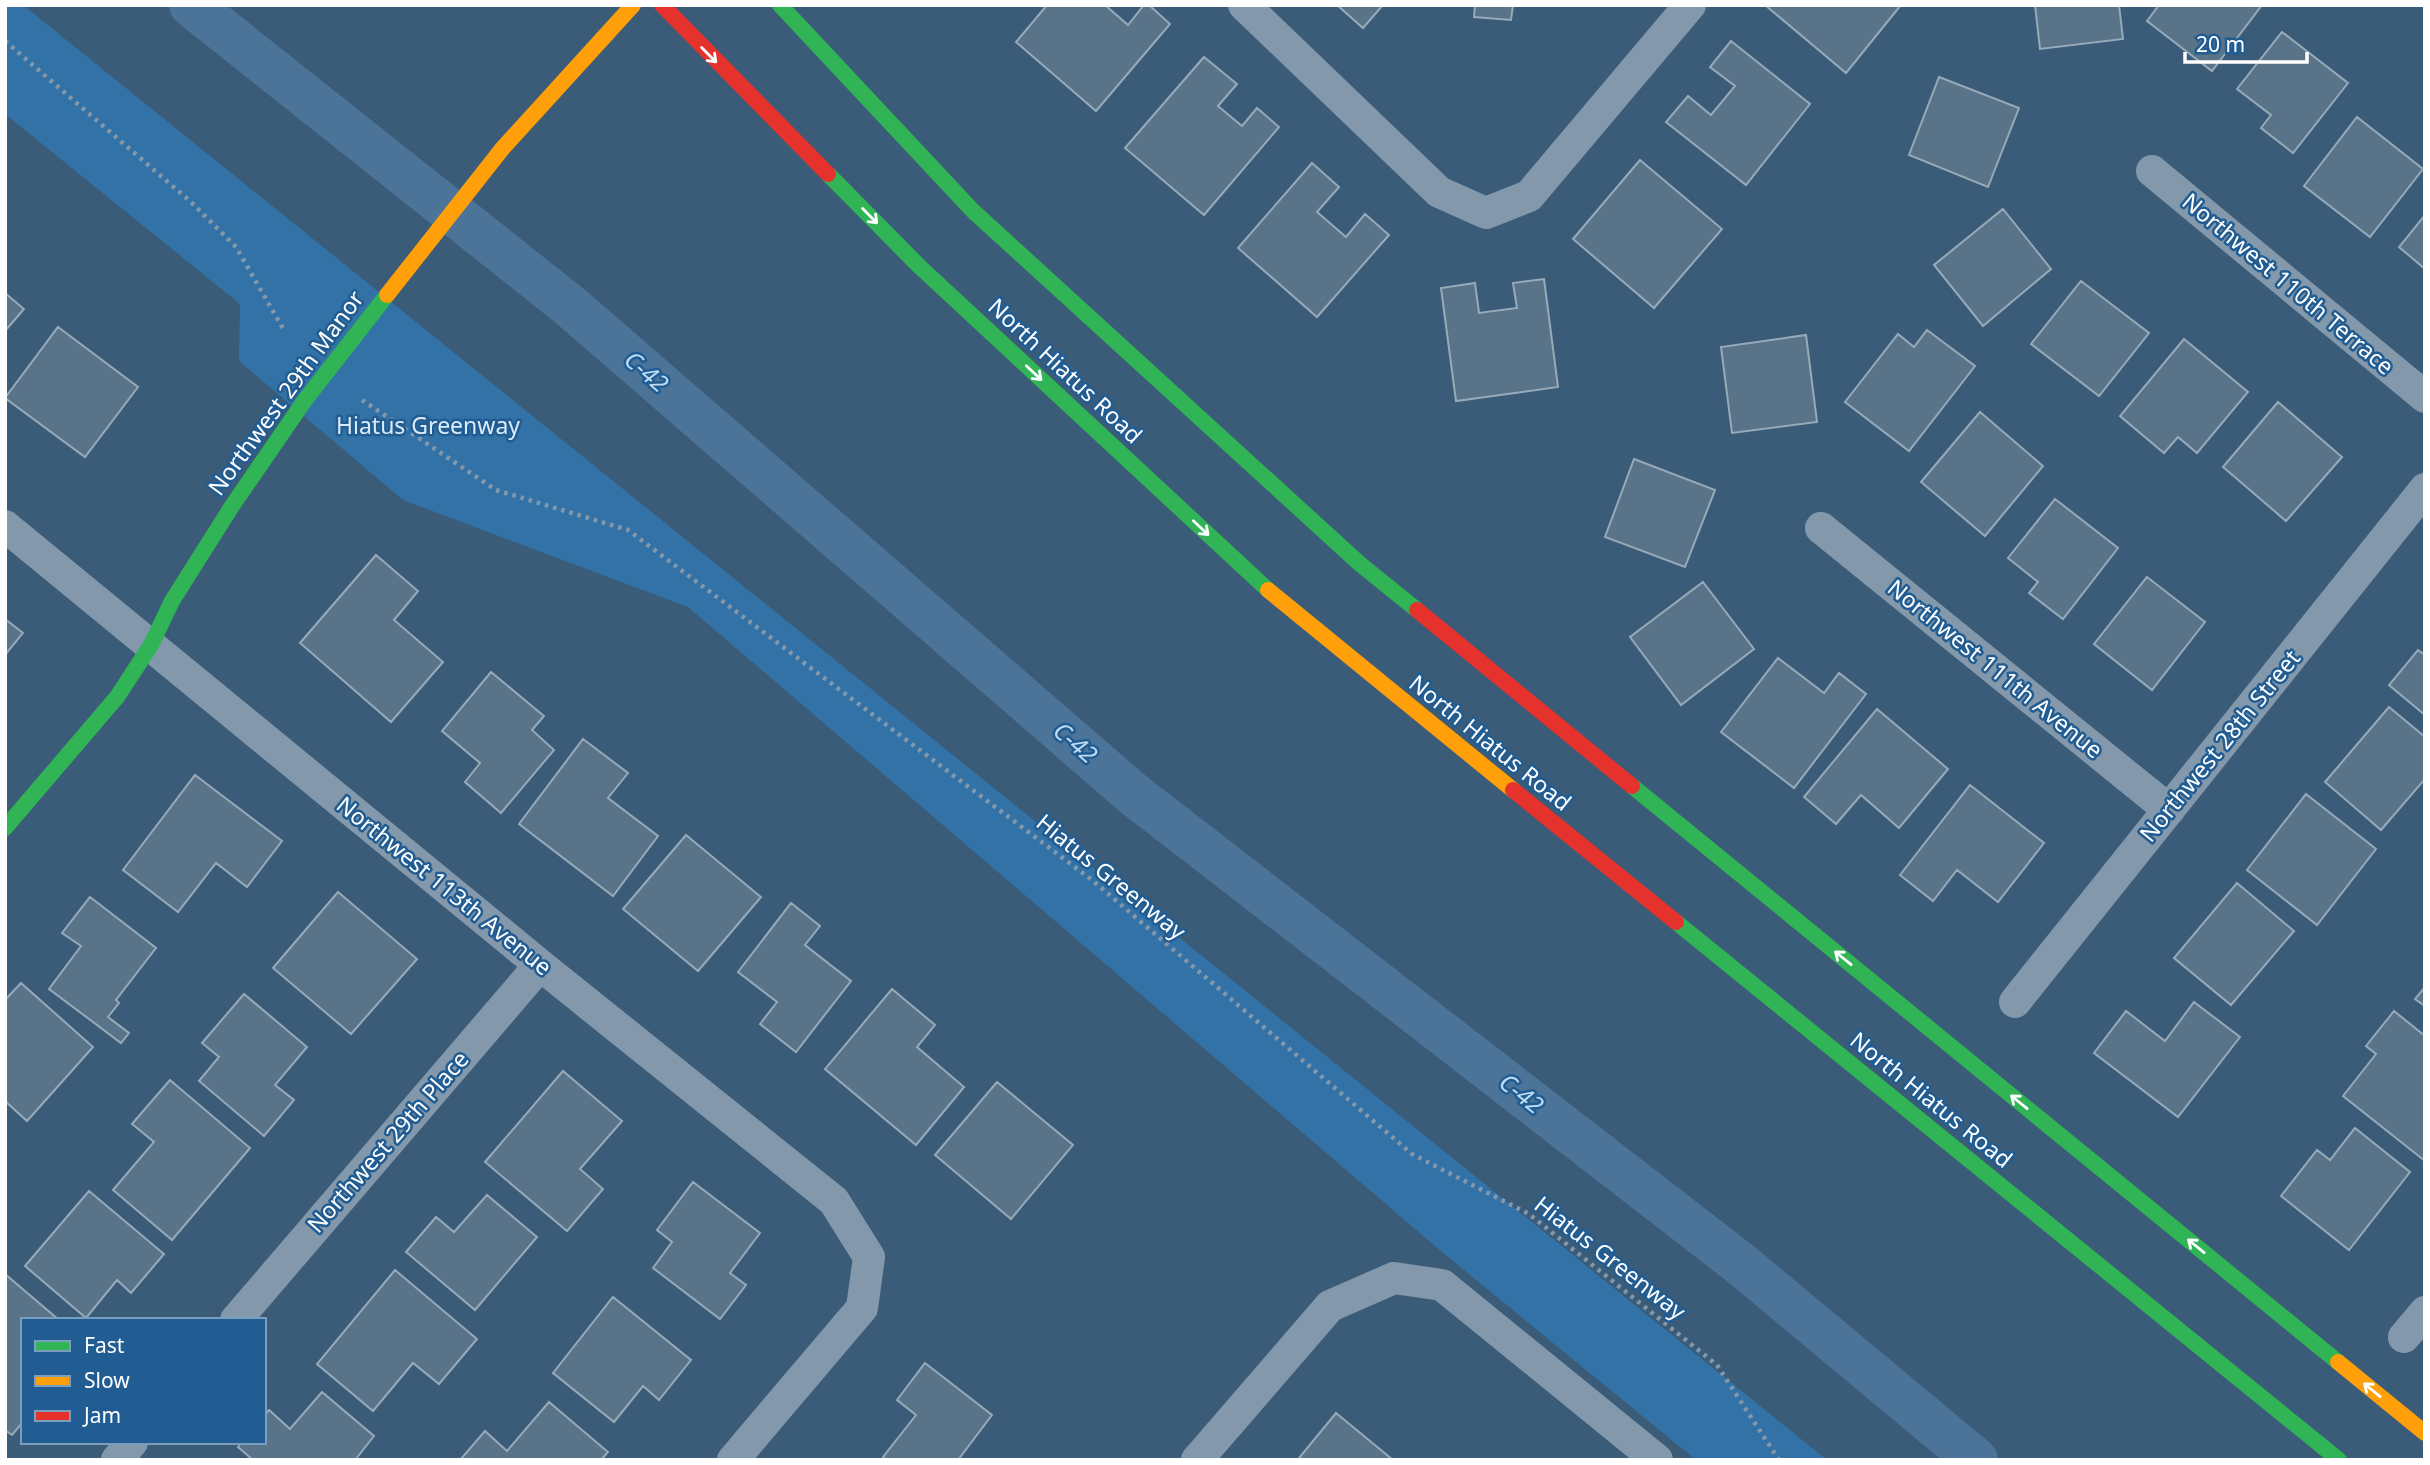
<svg xmlns="http://www.w3.org/2000/svg" width="2430" height="1465" font-family="'Noto Sans',sans-serif">
<style>
.green{fill:#3372a6}
.lines{fill:none;stroke-linecap:round;stroke-linejoin:round}
.canal{stroke:#4b7498;stroke-width:44}
.building{fill:#597389;stroke:#97aab9;stroke-width:2}
.path{stroke:#8398ab;stroke-width:4.5;stroke-dasharray:3.5 5;stroke-linecap:butt}
.street{stroke:#8398ab;stroke-width:32}
.fast{stroke:#30b455;stroke-width:16}
.slow{stroke:#ff9f0a;stroke-width:16}
.jam{stroke:#e5322d;stroke-width:16}
.oneway{stroke:#fff}
.labels{text-anchor:middle;stroke-width:5;stroke-linejoin:round;paint-order:stroke}
.street-label{font-size:23px;fill:#fff;stroke:#215d92}
.park-label{font-size:23px;fill:#d9ebf9;stroke:#215d92}
.water-label{font-size:24px;font-style:italic;fill:#bfdcf4;stroke:#215d92}
</style>
<rect width="100%" height="100%" fill="#3b5c78"/>
<!-- green -->
<path class="green" d="M5,5h18l1804,1455h-131l-254,-208 -754,-645 -285,-107 -164,-139 1,-57 -235,-190z"/>
<g class="lines">
<!-- canal -->
<path class="canal" d="M191,5l379,301 562,487 610,472 234,195"/>
</g>
<!-- building -->
<path class="building" d="M1047,5h58l23,20 16,-20h5l21,19 -74,87 -80,-69z
M1337,5h46l-20,23z
M1475,5h38l-2,15 -37,-3z
M1765,5h136l-55,68z
M2035,5h84l4,34 -83,10z
M2159,5h103l-50,66 -65,-50z
M2282,32l66,51 -55,70 -32,-25 10,-13 -34,-26z
M1731,41l79,63 -64,81 -80,-63 22,-26 23,19 24,-29 -25,-19z
M1204,57l33,27 -19,22 24,20 15,-18 22,19 -75,88 -79,-67z
M1939,77l80,31 -31,79 -79,-32z
M2357,117l66,52 -53,68 -66,-51z
M1640,160l82,69 -68,79 -81,-69z
M1312,163l27,24 -22,25 29,25 19,-23 24,21 -72,82 -79,-69z
M2003,209l48,60 -68,57 -49,-61z
M2425,215v54l-26,-22z
M1544,279l14,108 -102,14 -15,-113 34,-5 4,30 38,-5 -4,-25z
M2081,281l68,52 -50,63 -68,-52z
M5,293l19,16 -19,22z
M58,327l80,60 -53,70 -80,-59z
M1927,330l48,36 -66,85 -64,-49 53,-68 16,13z
M1806,335l11,87 -85,11 -11,-86z
M2184,339l64,53 -51,61 -19,-16 -14,16 -44,-37z
M2278,402l64,55 -56,64 -63,-54z
M1980,412l63,54 -58,70 -64,-54z
M1634,459l81,31 -30,77 -80,-30z
M2055,499l63,49 -55,71 -34,-26 9,-11 -30,-24z
M376,555l42,36 -24,29 49,42 -52,60 -91,-79z
M2147,577l58,45 -53,68 -58,-46z
M1703,582l51,67 -73,56 -51,-68z
M5,619l18,14 -18,22z
M2418,650l7,5v60l-36,-30z
M1778,658l46,35 15,-20 27,21 -72,94 -73,-56z
M491,672l53,44 -12,14 22,20 -53,63 -36,-31 15,-19 -38,-32z
M2389,707l36,30v42l-44,51 -56,-48z
M1877,709l71,60 -49,59 -38,-33 -25,29 -32,-27z
M583,739l45,34 -20,25 50,38 -45,60 -94,-72z
M195,775l87,66 -35,46 -31,-24 -38,49 -55,-42z
M1970,785l74,58 -46,59 -41,-32 -24,31 -33,-26z
M2306,794l70,55 -59,76 -70,-55z
M686,835l75,62 -63,74 -75,-62z
M2237,883l57,48 -63,74 -57,-47z
M338,892l79,67 -66,75 -78,-66z
M90,897l66,51 -40,52 3,3 -11,14 21,16 -8,10 -72,-54 32,-43 -19,-13z
M791,903l29,23 -15,19 46,36 -55,71 -36,-28 17,-22 -39,-30z
M21,983l72,64 -66,74 -22,-20v-101z
M2425,987v19l-10,-7z
M892,989l43,36 -18,22 47,40 -48,58 -91,-76z
M244,994l63,53 -32,38 19,15 -30,36 -65,-55 20,-24 -17,-14z
M2194,1002l46,35 -62,80 -84,-64 32,-42 39,30z
M2394,1011l31,25v125l-82,-65 33,-42 -10,-8z
M563,1071l59,50 -42,48 23,20 -36,42 -82,-69z
M170,1080l80,68 -78,92 -59,-50 41,-48 -22,-18z
M997,1082l76,63 -62,74 -76,-64z
M2355,1128l55,44 -61,78 -68,-54 36,-46 13,10z
M693,1182l67,51 -30,40 16,12 -26,34 -67,-51 19,-26 -15,-12z
M89,1191l75,63 -33,39 -14,-13 -31,38 -61,-52z
M487,1195l50,42 -62,73 -69,-58 30,-35 18,15z
M395,1270l82,69 -38,45 -26,-21 -40,48 -56,-47z
M5,1274l54,46h-36v102l-11,13 -7,-5z
M613,1297l78,63 -32,40 -16,-14 -29,36 -61,-49z
M925,1363l67,52 -34,45h-71l-4,-3 33,-42 -19,-15z
M322,1392l52,44 -19,24h-102l-15,-13 4,-5h22v-26l5,-6 21,19z
M549,1402l59,50 -7,8h-141l25,-29 22,20z
M1336,1413l57,47h-91l-3,-2z"/>
<g class="lines">
<!-- path -->
<path class="path" d="M5,41l186,161 45,45 49,85
M362,400l134,90 132,40 464,350 320,274 117,60 188,151 62,95"/>
<!-- street -->
<path class="street" d="M1244,5l195,187 47,21 43,-17 161,-191
M2152,171l273,226
M5,526l535,439 294,236 35,56 -7,51 -129,152
M1821,528l348,282
M2015,1002l410,-513
M236,1320l304,-355
M2404,1337l21,-25
M117,1460l15,-18
M1197,1460l133,-154 64,-28 48,7 215,175"/>
<!-- fast -->
<path class="fast" d="M780,5l193,206 387,353 57,46
M828,174l92,93 348,323
M1632,786l706,576
M5,828l112,-131 34,-52 21,-44 60,-95 73,-106 82,-105
M1676,922l663,538"/>
<!-- slow -->
<path class="slow" d="M387,295l115,-146 131,-144
M1268,590l245,200
M2338,1362l87,71"/>
<!-- jam -->
<path class="jam" d="M662,5l166,169
M1417,610l215,176
M1513,790l163,132"/>
</g>
<!-- one-way arrows -->
<defs><path id="oneway-shaft" d="M-6 0H5M1.5-3L5.5 0L1.5 3" fill="none" stroke-width="1.6" stroke-linecap="round" stroke-linejoin="round" transform="scale(1.75)"/></defs>
<g class="oneway">
<use href="#oneway-shaft" transform="translate(709 55) rotate(45)"/>
<use href="#oneway-shaft" transform="translate(870 216) rotate(45)"/>
<use href="#oneway-shaft" transform="translate(1034 373) rotate(43)"/>
<use href="#oneway-shaft" transform="translate(1201 528) rotate(43)"/>
<use href="#oneway-shaft" transform="translate(1843 958) rotate(-141)"/>
<use href="#oneway-shaft" transform="translate(2019 1102) rotate(-141)"/>
<use href="#oneway-shaft" transform="translate(2196 1246) rotate(-141)"/>
<use href="#oneway-shaft" transform="translate(2372 1390) rotate(-141)"/>
</g>
<g class="labels">
<!-- street labels -->
<g class="street-label">
<text transform="translate(2288 284) rotate(40)" y="8">Northwest 110th Terrace</text>
<text transform="translate(1065 371) rotate(43)" y="8">North Hiatus Road</text>
<text transform="translate(286 393) rotate(-54)" y="8">Northwest 29th Manor</text>
<text transform="translate(1995 669) rotate(39)" y="8">Northwest 111th Avenue</text>
<text transform="translate(1490 743) rotate(39)" y="8">North Hiatus Road</text>
<text transform="translate(2220 746) rotate(-51)" y="8">Northwest 28th Street</text>
<text transform="translate(1111 877) rotate(39)" y="8">Hiatus Greenway</text>
<text transform="translate(444 886) rotate(39)" y="8">Northwest 113th Avenue</text>
<text transform="translate(1931 1100) rotate(39)" y="8">North Hiatus Road</text>
<text transform="translate(388 1142) rotate(-49)" y="8">Northwest 29th Place</text>
<text transform="translate(1610 1258) rotate(38)" y="8">Hiatus Greenway</text>
</g>
<!-- park labels -->
<g class="park-label">
<text x="428" y="434">Hiatus Greenway</text>
</g>
<!-- water labels -->
<g class="water-label">
<text transform="translate(646 372) rotate(41)" y="8">C-42</text>
<text transform="translate(1075 743) rotate(41)" y="8">C-42</text>
<text transform="translate(1521 1094) rotate(38)" y="8">C-42</text>
</g>
</g>
<!-- border -->
<rect width="2430" height="1465" fill="none" stroke="#ffffff" stroke-width="14"/>
<!-- legend -->
<rect x="21" y="1318" width="245" height="126" fill="#215d92" stroke="#7a9ebe" stroke-width="2"/>
<rect x="35" y="1341" width="35" height="10" fill="#30b455" stroke="#7a9ebe" stroke-width="2"/>
<text x="84" y="1353" font-size="21" fill="#ffffff">Fast</text>
<rect x="35" y="1376" width="35" height="10" fill="#ff9f0a" stroke="#7a9ebe" stroke-width="2"/>
<text x="84" y="1388" font-size="21" fill="#ffffff">Slow</text>
<rect x="35" y="1411" width="35" height="10" fill="#e5322d" stroke="#7a9ebe" stroke-width="2"/>
<text x="84" y="1423" font-size="21" fill="#ffffff">Jam</text>
<!-- scale -->
<path d="M2185 52v10h122v-10" fill="none" stroke="#ffffff" stroke-width="3.5"/>
<text x="2196" y="52" font-size="21" fill="#ffffff" stroke="#215d92" stroke-width="5" paint-order="stroke">20 m</text>
</svg>
